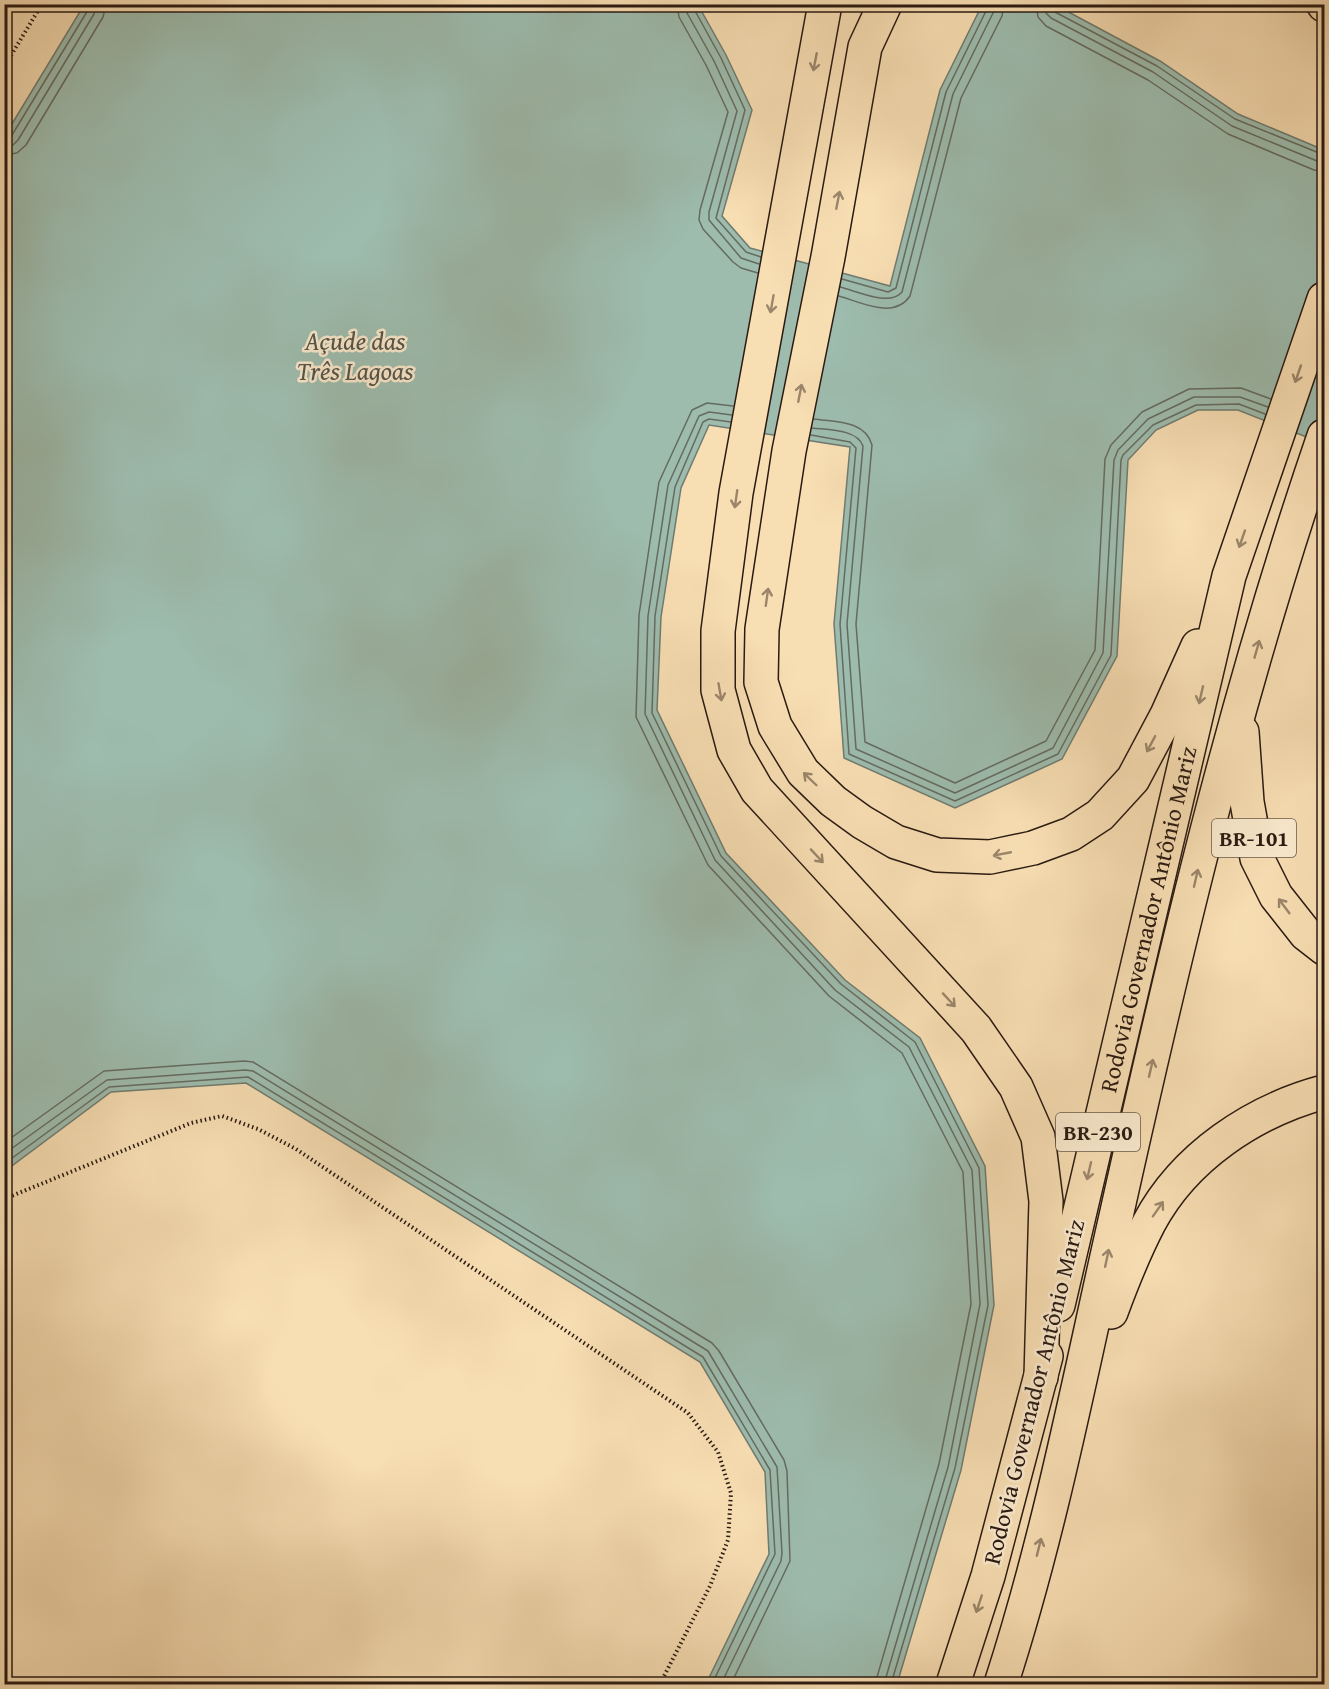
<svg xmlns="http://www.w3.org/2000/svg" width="1329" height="1689" font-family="'Gentium Book Plus',serif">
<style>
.water{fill:#9dbcae;stroke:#6f7b70;stroke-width:1.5}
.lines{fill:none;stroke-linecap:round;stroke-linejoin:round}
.shore{stroke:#646b60;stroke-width:1.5}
.highway-casing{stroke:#2a1a12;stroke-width:36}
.path{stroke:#2a1a12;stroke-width:4;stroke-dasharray:1.5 3;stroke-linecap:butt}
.highway{stroke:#f8deb3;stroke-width:33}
.oneway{stroke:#9b866b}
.labels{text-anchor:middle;stroke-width:5;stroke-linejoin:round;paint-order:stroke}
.shield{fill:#faeace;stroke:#68584a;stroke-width:1.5}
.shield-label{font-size:22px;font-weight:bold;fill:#2a1a12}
.street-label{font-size:24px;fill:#2a1a12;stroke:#faeace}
.water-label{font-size:26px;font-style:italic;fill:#525349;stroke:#faeace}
</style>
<rect width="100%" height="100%" fill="#f8deb3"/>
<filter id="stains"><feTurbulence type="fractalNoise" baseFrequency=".00333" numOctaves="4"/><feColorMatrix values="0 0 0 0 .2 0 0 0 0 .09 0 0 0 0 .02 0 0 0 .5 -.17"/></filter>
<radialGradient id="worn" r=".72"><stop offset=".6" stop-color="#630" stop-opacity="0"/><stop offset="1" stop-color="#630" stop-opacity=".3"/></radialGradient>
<!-- water -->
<path class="water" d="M1047,4l14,4 99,53 78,53 86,36v294l-86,-34h-40l-42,20 -28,30 -11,196 -55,103 -107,49 -111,-50 -10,-134 16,-177 -141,-22 -28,63 -20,129 -4,93 69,143 119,127 75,58 65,128 9,139 -33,165 -64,214h-191l63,-130 -4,-82 -65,-110 -454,-279 -135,9 -106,79 -1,-1034 80,-132h614l28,50 26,55 -30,106 28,32 140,38 50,-196 42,-85z"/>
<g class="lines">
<!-- shore -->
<path class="shore" d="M677,4l2,13 27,48 22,47 -28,98 -1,10 4,9 30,33 8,6 17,5
M686,4l1,9 27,48 23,50 -28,101v8l32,38 18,6
M693,4l1,5 27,49 24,52 -29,108 30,34 15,5
M1036,4l2,13 8,9 102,54 80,54 86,36 10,2
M1045,4l1,9 5,5 102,54 79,54 85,35 7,2
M1052,4l3,8 102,54 78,53 89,36
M4,139l8,-4 76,-125 1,-6
M4,146l9,-1 5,-5 76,-126 2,-10
M4,155l13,-2 9,-8 77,-128 3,-13
M842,279l46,13 8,-4 50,-196 41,-83v-5
M840,287c17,4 50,20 62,5l51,-198 40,-81 2,-9
M839,296c21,6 55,24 71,0l51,-198 41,-82 2,-12
M733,406l-26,-3 -15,7 -33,72 -20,133 -3,102 72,148 121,131 73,57 61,119 8,132 -32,160 -64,220
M732,415l-23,-3 -10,4 -31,69 -20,131 -3,98 70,146 120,130 74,57 63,123 8,134 -32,163 -64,217
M814,419c21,3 51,1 58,26l-16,179 9,118 90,41 91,-42 49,-91 10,-191 6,-14 31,-33 47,-23 52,-1 30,11
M731,422l-22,-3 -6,3 -28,65 -20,129 -3,97 69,143 120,128 74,58 64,126 9,137 -33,163 -64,216
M812,428c16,2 45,1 51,18l-16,178 9,125 99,44 98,-45 50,-95 11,-193 4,-10 30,-31 46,-22h46l28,10
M811,435l39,7 6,6 -16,176 9,130 106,47 103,-47 53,-99 10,-195 2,-5 30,-30 43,-20 43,-1 26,10
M4,1143l100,-72 140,-10 9,1 459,281 7,8 65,109 3,11 3,90 -59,123
M4,1154l103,-74 138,-10 8,1 455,280 69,116 5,86 -1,8 -60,123
M4,1164l105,-77 139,-10 455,280 67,113 5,84 -63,130"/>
<defs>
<g id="highway">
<path d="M825,4l-89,489 -18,138v59l16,60 23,40 219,239 40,58 22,50 8,64 -5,176"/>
<path d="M885,4l-20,43 -37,210 -39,194 -27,178 -1,53 14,44 28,46 30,29 29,21 34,20 41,13 53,2 43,-9 38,-14 29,-19 33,-36 34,-64 31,-69"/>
<path d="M1324,4v1"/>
<path d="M1242,732l5,70 10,56 19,38 30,38 18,14"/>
<path id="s1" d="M1058,1305l171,-729 95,-277"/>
<path d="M1111,1312c11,-30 23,-60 38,-89 35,-66 104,-112 175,-131"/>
<path d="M953,1684l35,-108 58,-220"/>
<path d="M1001,1684c50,-154 80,-314 116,-472 58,-261 120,-523 207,-776"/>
</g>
</defs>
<!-- highway casing -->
<use href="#highway" class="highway-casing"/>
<!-- path -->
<path class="path" d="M4,67l38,-63
M4,1199l187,-76 31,-7 36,13 38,20 392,264 30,39 13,41 -3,47 -18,46 -50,98"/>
<!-- highway -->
<use href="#highway" class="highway"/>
</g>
<!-- one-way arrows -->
<defs><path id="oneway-shaft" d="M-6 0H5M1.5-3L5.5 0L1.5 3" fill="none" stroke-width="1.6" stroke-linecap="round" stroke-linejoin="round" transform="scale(1.5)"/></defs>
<g class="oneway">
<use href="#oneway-shaft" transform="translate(815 62) rotate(101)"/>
<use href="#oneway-shaft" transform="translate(838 200) rotate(-79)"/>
<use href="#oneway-shaft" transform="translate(772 304) rotate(100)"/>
<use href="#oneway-shaft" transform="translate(1298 374) rotate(109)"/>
<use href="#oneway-shaft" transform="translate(800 393) rotate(-79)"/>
<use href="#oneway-shaft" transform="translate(736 499) rotate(98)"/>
<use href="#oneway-shaft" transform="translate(1242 539) rotate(109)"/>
<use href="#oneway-shaft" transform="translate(767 597) rotate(-82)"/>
<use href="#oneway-shaft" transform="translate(1257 649) rotate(-74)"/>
<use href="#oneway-shaft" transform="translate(720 692) rotate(80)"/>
<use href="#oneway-shaft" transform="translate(1201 695) rotate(103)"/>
<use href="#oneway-shaft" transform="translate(1151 744) rotate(118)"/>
<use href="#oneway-shaft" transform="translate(810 779) rotate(-136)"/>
<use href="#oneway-shaft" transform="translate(1002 854) rotate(169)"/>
<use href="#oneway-shaft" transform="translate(817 856) rotate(47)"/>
<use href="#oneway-shaft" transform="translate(1196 878) rotate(-77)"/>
<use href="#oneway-shaft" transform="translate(1284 906) rotate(-127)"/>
<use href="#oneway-shaft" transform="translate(949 1000) rotate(47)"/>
<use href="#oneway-shaft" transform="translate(1151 1068) rotate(-77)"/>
<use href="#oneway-shaft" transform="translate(1089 1171) rotate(103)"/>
<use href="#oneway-shaft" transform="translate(1158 1209) rotate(-55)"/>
<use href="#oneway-shaft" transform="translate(1107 1258) rotate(-78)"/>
<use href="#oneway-shaft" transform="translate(1039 1547) rotate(-76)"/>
<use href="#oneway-shaft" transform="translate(979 1604) rotate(108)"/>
</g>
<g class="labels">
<!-- shield labels -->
<g class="shield">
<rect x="1212" y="819" width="84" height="38" rx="4.5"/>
<rect x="1056" y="1113" width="84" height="38" rx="4.5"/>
</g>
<g class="shield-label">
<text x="1254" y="846">BR-101</text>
<text x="1098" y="1140">BR-230</text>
</g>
<!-- street labels -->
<g class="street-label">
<text dy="8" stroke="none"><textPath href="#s1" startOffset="396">Rodovia Governador Antônio Mariz</textPath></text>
<text transform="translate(1034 1392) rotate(-76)" y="8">Rodovia Governador Antônio Mariz</text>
</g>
<!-- water labels -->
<g class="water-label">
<text x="355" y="350">Açude das<tspan x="355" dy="30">Três Lagoas</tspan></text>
</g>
</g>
<!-- margin -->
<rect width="1329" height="1689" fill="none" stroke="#f8deb3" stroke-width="24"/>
<rect x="6" y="6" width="1317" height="1677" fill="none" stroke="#2a1a12" stroke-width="3"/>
<rect x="12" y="12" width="1305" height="1665" fill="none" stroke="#2a1a12" stroke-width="1.5"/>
<rect width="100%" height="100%" filter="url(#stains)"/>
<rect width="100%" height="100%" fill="url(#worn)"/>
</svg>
